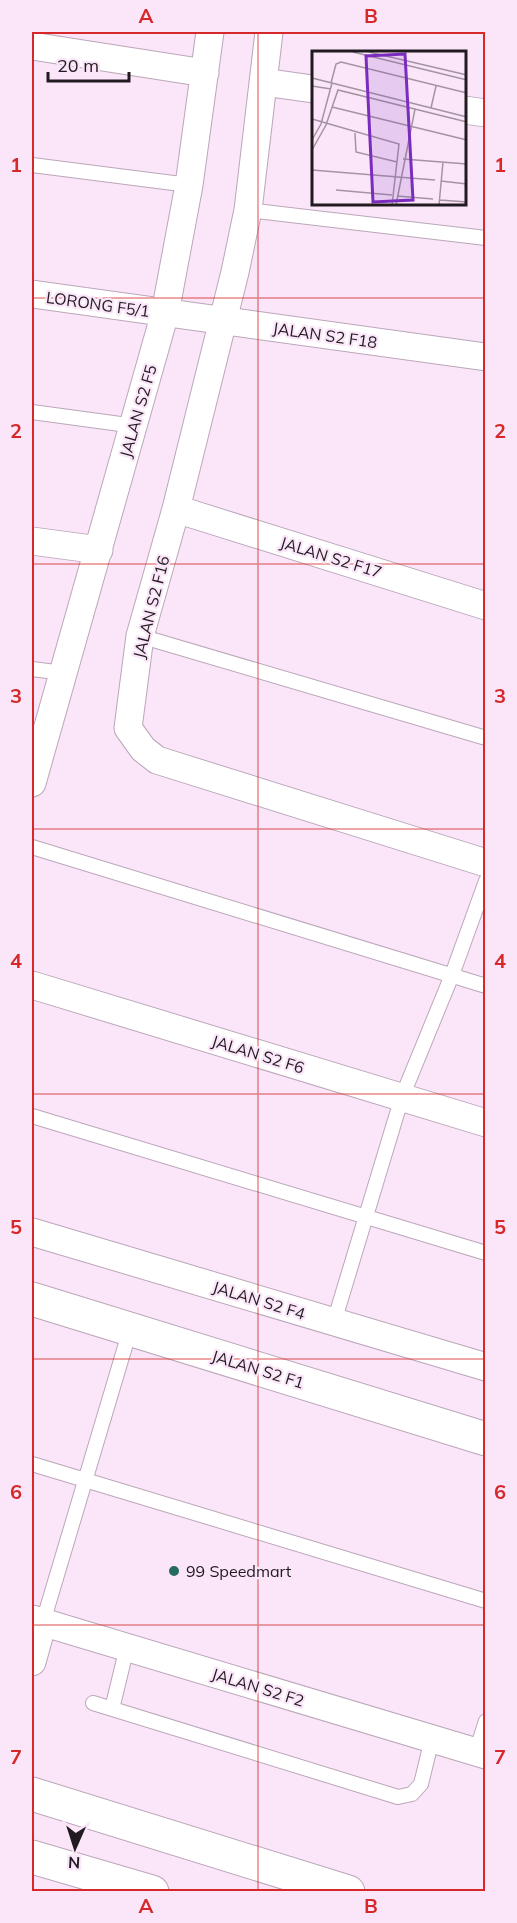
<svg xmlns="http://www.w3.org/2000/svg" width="517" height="1923" font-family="Mulish,sans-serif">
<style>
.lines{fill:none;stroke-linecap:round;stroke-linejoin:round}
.lane-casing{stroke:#bba7b9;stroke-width:16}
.street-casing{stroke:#bba7b9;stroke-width:29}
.secondary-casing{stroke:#bba7b9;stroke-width:35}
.primary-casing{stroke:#bba7b9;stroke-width:35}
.lane{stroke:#fff;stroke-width:14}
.street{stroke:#fff;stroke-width:27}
.secondary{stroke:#fff;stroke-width:33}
.primary{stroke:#fff;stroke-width:33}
.grid{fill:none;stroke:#d62828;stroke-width:1.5;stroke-opacity:0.55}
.poi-dot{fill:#256a5e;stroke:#fae6f8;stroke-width:2}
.labels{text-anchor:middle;stroke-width:4.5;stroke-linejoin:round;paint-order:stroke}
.street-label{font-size:16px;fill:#221a21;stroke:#fae6f8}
.poi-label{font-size:16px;fill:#221a21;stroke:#fae6f8;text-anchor:start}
.inset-road{fill:none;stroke:#a494a2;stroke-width:1.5}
.view{fill:#7b2cbf;fill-opacity:0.15;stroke:#7b2cbf;stroke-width:3}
.inset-edge{fill:none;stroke:#221a21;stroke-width:3}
.neatline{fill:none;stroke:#d62828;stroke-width:2}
.grid-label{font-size:20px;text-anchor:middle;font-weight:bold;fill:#d62828}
</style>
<rect width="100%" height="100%" fill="#fae6f8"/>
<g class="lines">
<defs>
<path id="lane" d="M32,165l157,20
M248,210l238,28
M32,412l103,14
M140,636l346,102
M32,669l31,4
M32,847l454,139
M32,1116l454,137
M334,1322l68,-225 50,-122 34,-94
M32,1464l454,137
M43,1622l87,-292
M93,1703l305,94 14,-3 9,-10 11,-45
M112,1709l15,-62
M476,1752l10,-31"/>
<path id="street" d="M269,32l-21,178 -13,62 -59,237 -36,127 -12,92 15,21 14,11 329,103
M32,46l173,27
M263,82l50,7
M464,110l22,3
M32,294l454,63
M176,509l310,97
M32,541l67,9
M32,783l133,-470 24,-128 21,-153
M32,985l454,138
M32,1232l454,135
M32,1619l454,136
M32,1662l11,-40"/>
<path id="secondary" d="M32,1299l454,140"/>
<path id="primary" d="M32,1794l316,98
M32,1857l120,35"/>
</defs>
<!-- lane casing -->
<use href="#lane" class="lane-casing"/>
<!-- street casing -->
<use href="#street" class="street-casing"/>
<!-- secondary casing -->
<use href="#secondary" class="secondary-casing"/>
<!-- primary casing -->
<use href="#primary" class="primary-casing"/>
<!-- lane -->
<use href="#lane" class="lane"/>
<!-- street -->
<use href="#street" class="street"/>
<!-- secondary -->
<use href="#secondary" class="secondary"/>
<!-- primary -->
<use href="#primary" class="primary"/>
</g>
<!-- grid -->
<path class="grid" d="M258,32v1860M32,298h454M32,564h454M32,829h454M32,1094h454M32,1359h454M32,1625h454"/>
<!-- markers -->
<circle class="poi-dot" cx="174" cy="1571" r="6"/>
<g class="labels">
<!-- street labels -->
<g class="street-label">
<text transform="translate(98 304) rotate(8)" y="6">LORONG F5/1</text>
<text transform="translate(325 335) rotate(8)" y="6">JALAN S2 F18</text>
<text transform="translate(138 411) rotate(-74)" y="6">JALAN S2 F5</text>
<text transform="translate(331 557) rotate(17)" y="6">JALAN S2 F17</text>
<text transform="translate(151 607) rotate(-76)" y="6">JALAN S2 F16</text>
<text transform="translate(258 1054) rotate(17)" y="6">JALAN S2 F6</text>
<text transform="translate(259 1300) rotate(17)" y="6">JALAN S2 F4</text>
<text transform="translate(258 1369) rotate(17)" y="6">JALAN S2 F1</text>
<text transform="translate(258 1687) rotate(17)" y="6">JALAN S2 F2</text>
</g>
<!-- poi labels -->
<g class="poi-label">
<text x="186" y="1577">99 Speedmart</text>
</g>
</g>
<!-- overview -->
<g transform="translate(312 51)">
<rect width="154" height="154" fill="#fae6f8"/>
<path class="inset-road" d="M41,1l114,28M57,1l98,23M0,27l155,39M19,32l5,-19 5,-2 126,31M0,35l19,3M20,56l135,33M119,57l5,-22M0,68l87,25 -7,61M43,82l1,19 41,10M0,89l9,-16 11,-41M0,99l14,-25 12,-35 129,32M91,108l64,5M0,119l123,10M129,130l26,3M24,139l56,5M85,145l36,3M128,149l27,2M84,154l19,-96M127,154l4,-43"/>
<path class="view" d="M93,3l8,146 -40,2 -7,-146z"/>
<rect width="154" height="154" class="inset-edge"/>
</g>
<!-- border -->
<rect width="517" height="1923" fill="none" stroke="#fae6f8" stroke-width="66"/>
<!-- north arrow -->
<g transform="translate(75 1848) rotate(183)" stroke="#fae6f8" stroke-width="4.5" paint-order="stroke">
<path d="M0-4.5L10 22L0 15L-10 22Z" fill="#221a21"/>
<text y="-9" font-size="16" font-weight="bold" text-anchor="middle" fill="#221a21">N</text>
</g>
<!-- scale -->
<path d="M48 72v9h81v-9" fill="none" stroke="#221a21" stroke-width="3"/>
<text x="57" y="72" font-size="18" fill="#221a21" stroke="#fae6f8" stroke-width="4.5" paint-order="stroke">20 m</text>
<rect x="33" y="33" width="451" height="1857" class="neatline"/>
<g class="grid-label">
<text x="146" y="23">A</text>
<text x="371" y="23">B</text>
<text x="16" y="172">1</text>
<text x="500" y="172">1</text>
<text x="16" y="438">2</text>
<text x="500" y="438">2</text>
<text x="16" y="703">3</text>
<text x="500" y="703">3</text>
<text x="16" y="968">4</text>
<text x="500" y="968">4</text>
<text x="16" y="1234">5</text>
<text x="500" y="1234">5</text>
<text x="16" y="1499">6</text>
<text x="500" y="1499">6</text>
<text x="16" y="1764">7</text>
<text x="500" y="1764">7</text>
<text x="146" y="1913">A</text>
<text x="371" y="1913">B</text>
</g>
</svg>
